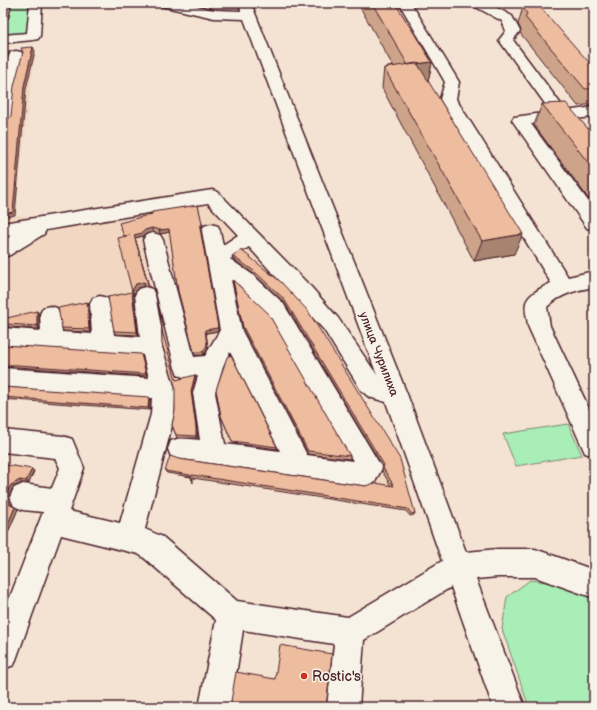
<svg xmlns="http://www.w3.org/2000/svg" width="597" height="710" font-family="'Balsamiq Sans',sans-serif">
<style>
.built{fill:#f2d8c3}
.green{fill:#a9edb7;stroke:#7a8671}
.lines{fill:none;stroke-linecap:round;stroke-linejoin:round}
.minor-casing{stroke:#4a1f2b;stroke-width:3}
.minor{fill:#f7f3e8;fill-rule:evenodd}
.wall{fill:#cda389;stroke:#4a1f2b}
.shaded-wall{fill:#a7846f;stroke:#4a1f2b}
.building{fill:#eebd9f;stroke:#4a1f2b}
.poi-dot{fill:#c8321e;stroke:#f7f3e8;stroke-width:1.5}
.labels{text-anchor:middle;stroke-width:3;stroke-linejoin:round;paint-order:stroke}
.street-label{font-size:12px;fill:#4a1f2b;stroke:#f7f3e8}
.near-poi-label{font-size:14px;fill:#4a1f2b;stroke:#f7f3e8;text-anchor:start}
</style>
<rect width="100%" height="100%" fill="#f4e3d2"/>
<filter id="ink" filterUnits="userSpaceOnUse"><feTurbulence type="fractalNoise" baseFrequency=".025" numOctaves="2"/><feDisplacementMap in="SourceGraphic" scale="8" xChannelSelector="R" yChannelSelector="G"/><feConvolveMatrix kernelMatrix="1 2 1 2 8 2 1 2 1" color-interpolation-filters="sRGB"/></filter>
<g filter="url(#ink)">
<!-- built -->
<path class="built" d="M35,51l-20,164 19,2 164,-25 99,106 111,213 -241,-38 10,-36 -7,-20 -12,-6 -155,-12v-345z"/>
<!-- green -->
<path class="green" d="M9,3h23l-3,29 -25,3z
M568,424l14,31 -66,11 -13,-32z
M530,580l40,5 24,10v112h-65l-27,-78 5,-32z"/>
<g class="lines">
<defs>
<path id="minor" d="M3,3h8l-3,14 -5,1z
M30,3h12l-2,33 -2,3 -5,1 -30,3v-8l24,-2z
M160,3h23l31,7 27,1 -2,-8h12l156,391 59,158 32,-3h37l59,21v28l-59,-21h-37l-22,2 49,128h-32l-42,-120 -87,53 -5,67h-32l7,-63 -91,-14 -12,77h-32l17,-87 -73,-63 -5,-3 -77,-19 -47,130 -11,4v-54l40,-103 -20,-2 -9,-4 -4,-9 4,-9 9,-4 29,4 8,-20 -5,-10 -52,-6v-22l60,6 9,3 12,29 -15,43 51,12 31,-109 1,-16 -149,-10v-20l146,10 -6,-23 -140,-9v-18l38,3 -1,-17 3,-6 7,-2 7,2 3,6 2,18 30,2 -2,-30 3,-6 7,-2 7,2 3,6 4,31 26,2 -5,-42 3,-6 7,-2 7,2 3,6 6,32 1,20 13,42v25l-30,115 18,8 74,64 111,16 94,-56 -56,-159 -17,-5 -8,-7 -37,-60 -75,-83 -19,12 23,16 30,28 99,165 -8,16 -9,3 -185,-27 -9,-3 -3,-8 3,-8 9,-3 20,2 -7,-47 5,-17 -12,2 -8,-3 -3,-7 -32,-128 3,-5 7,-2 7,2 3,5 31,117 11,-1 15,-26 -18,-99 2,-5 7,-2 7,2 2,5 3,14 15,-10 -30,-32 -162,27 -2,4 -34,21 -7,2v-16l9,-6 -9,2v-14l209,-33 6,2 94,96 26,30 39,57 -133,-356 -30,-1 -53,-12zM231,280l8,5 30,30 84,146 -46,-6 -65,-124zM230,352l50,99 -55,-7 -10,-51 8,-27z
M399,3h12l48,79 -3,17 112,178 26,-6v16c-17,3 -34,7 -47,20l3,19 44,93v37l-9,-3 -57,-127c0,-6 -4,-16 -2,-23 2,-9 17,-16 25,-20l-111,-184 5,-17z
M473,3h15l24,13 8,15 -7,9 53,71 28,-4v10l-21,2 21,25v16l-6,-1 -30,-38 -27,3 63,85v21l-7,-2 -75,-108 2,-3 37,-5 -52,-72 7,-9 -4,-10 -28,-15z
M16,51l5,1 2,3 -9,34 -3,30 -2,3 -6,2c0,-22 -3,-53 8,-72z"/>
</defs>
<!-- minor casing -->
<use href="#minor" class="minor-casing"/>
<!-- minor -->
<use href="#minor" class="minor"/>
</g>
<!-- wall -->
<path class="wall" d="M361,3h34l37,59 -4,20 86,172 -40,7 -92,-173 2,-20 9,-2 -33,-59z
M523,7l71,61v36l-16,2 -58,-73 1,-3 -3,-6z
M542,104l52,32v70l-60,-81z
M198,205l4,21 -1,5 17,99v1l-12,2 2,15 -4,7h-9l-17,-64 -8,-59 -10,2 -7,-2 -7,2 -3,2 -8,2 14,49 -4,-1 -7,2 -4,6 -2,-3 -8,-54z
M232,256l49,26 134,231 -1,2 -4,1 -4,-5 -213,-33v5l-2,-6 -24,-4 -2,-2 14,-12 186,27h26l-9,-15 1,-4 -99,-165 -30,-28 -21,-15z
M233,280l117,176v3l-42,-5 -65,-124z
M134,295l4,40 -23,-1 -1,-3z
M87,302l2,3 1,27 -27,-1 -1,-3z
M37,311l2,3v15l-30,-2 -2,-3z
M3,345l139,11 5,20 -144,-10z
M196,378l-4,15 5,38v7h-20l-5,-13 3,-14 1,-31z
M3,387l147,12v11l-147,-11z
M216,390l61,57v2l-44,-6 -11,-24z
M32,469l2,2 -5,12h-7l-9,4 -4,9 3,10 6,3 -15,35v-69z"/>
<!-- shaded-wall -->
<path class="shaded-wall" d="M33,47l2,4 -9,38 -11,126 -12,2v-3l21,-128z
M7,50l2,3 -6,21v-9z
M432,62l-4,20 -20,-17z
M202,223v3l-1,5 17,99v1l-12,2 2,15 -4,7 -1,-3 2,-22 -5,-102z
M152,228l1,4 -7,2 -3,2 -8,2 14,49 -15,-52 11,-5z
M169,229l1,3 -10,2 -1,-4z
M523,234l-9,20 -40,7 8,-20z
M143,282l2,4 -7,2 -4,6 -2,-3 4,-7z
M132,292l2,3 4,40 -1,-3z
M87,302l2,3 1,27 -1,-3z
M37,311l2,3v15l-2,-3z
M195,375l1,3 -4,15 5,38v7l-1,-2 -5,-45z
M149,397l1,2v11l-2,-2z
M32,469l2,2 -5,12 -3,-2z
M20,480l2,3 -9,4 -4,9 4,11 -3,-2 -4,-11 5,-9z
M15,507l3,2 -15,35v-8z"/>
<!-- building -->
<path class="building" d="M372,3h23l37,59 -24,3z
M539,6l55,62v20l-9,1 -60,-72 2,-3 -4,-7z
M33,47l-9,39 -11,126 -10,2v-92l5,-2 3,-4 3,-30 9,-34 -2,-4z
M3,50h4l-4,15z
M417,63l106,171 -41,7 -98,-173z
M566,103l28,33v34l-52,-66z
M198,205l4,18 -2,5 18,99 -1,1 -12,2 2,15 -4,7h-9l-16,-61 -9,-62 -10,1 -7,-2 -7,2 -3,3 -8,2 14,49 -5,-2 -7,2 -4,7 -14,-53 12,-3 -6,1 -5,-13 33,-9v-2z
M241,250l40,32 27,29 92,148 15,54 -4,1 -3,-5 -216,-34v5l-2,-5 -25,-4 5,-15 9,3 186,27 10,-3 19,3 -11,-18 1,-3 -100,-166 -30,-28 -22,-15z
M233,280l35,33 82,143 -42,-5 -65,-124z
M132,292l5,40 -23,-1 -6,-34z
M87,302l2,27 -27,-1 -4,-20z
M37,311v15l-30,-2v-6z
M162,330l14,50 19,-5 -4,16 5,37v8l-20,-1 -4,-10 3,-14v-25l-13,-42z
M3,345l138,9 5,20 -143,-10z
M231,355l46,92 -45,-6 -11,-25 -5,-26 11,-33z
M3,387l146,10 -1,11 -145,-11z
M7,465l25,4 -6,12 -6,-1 -9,5 -5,9 4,11 5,2 -12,29v-61z
M280,645l52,9 -6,53h1h-97l6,-35 39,7z"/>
</g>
<!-- markers -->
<circle class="poi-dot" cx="304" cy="676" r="4"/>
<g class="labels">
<!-- street labels -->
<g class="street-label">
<text transform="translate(379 354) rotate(69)" y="4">улица Чурилиха</text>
</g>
<!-- near-poi labels -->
<g class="near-poi-label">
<text x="312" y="681">Rostic's</text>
</g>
</g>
<!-- margin -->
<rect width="597" height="710" fill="none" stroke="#f7f3e8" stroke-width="16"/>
<rect x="8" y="8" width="581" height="694" fill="none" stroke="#4a1f2b" stroke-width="1.5" filter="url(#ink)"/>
</svg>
